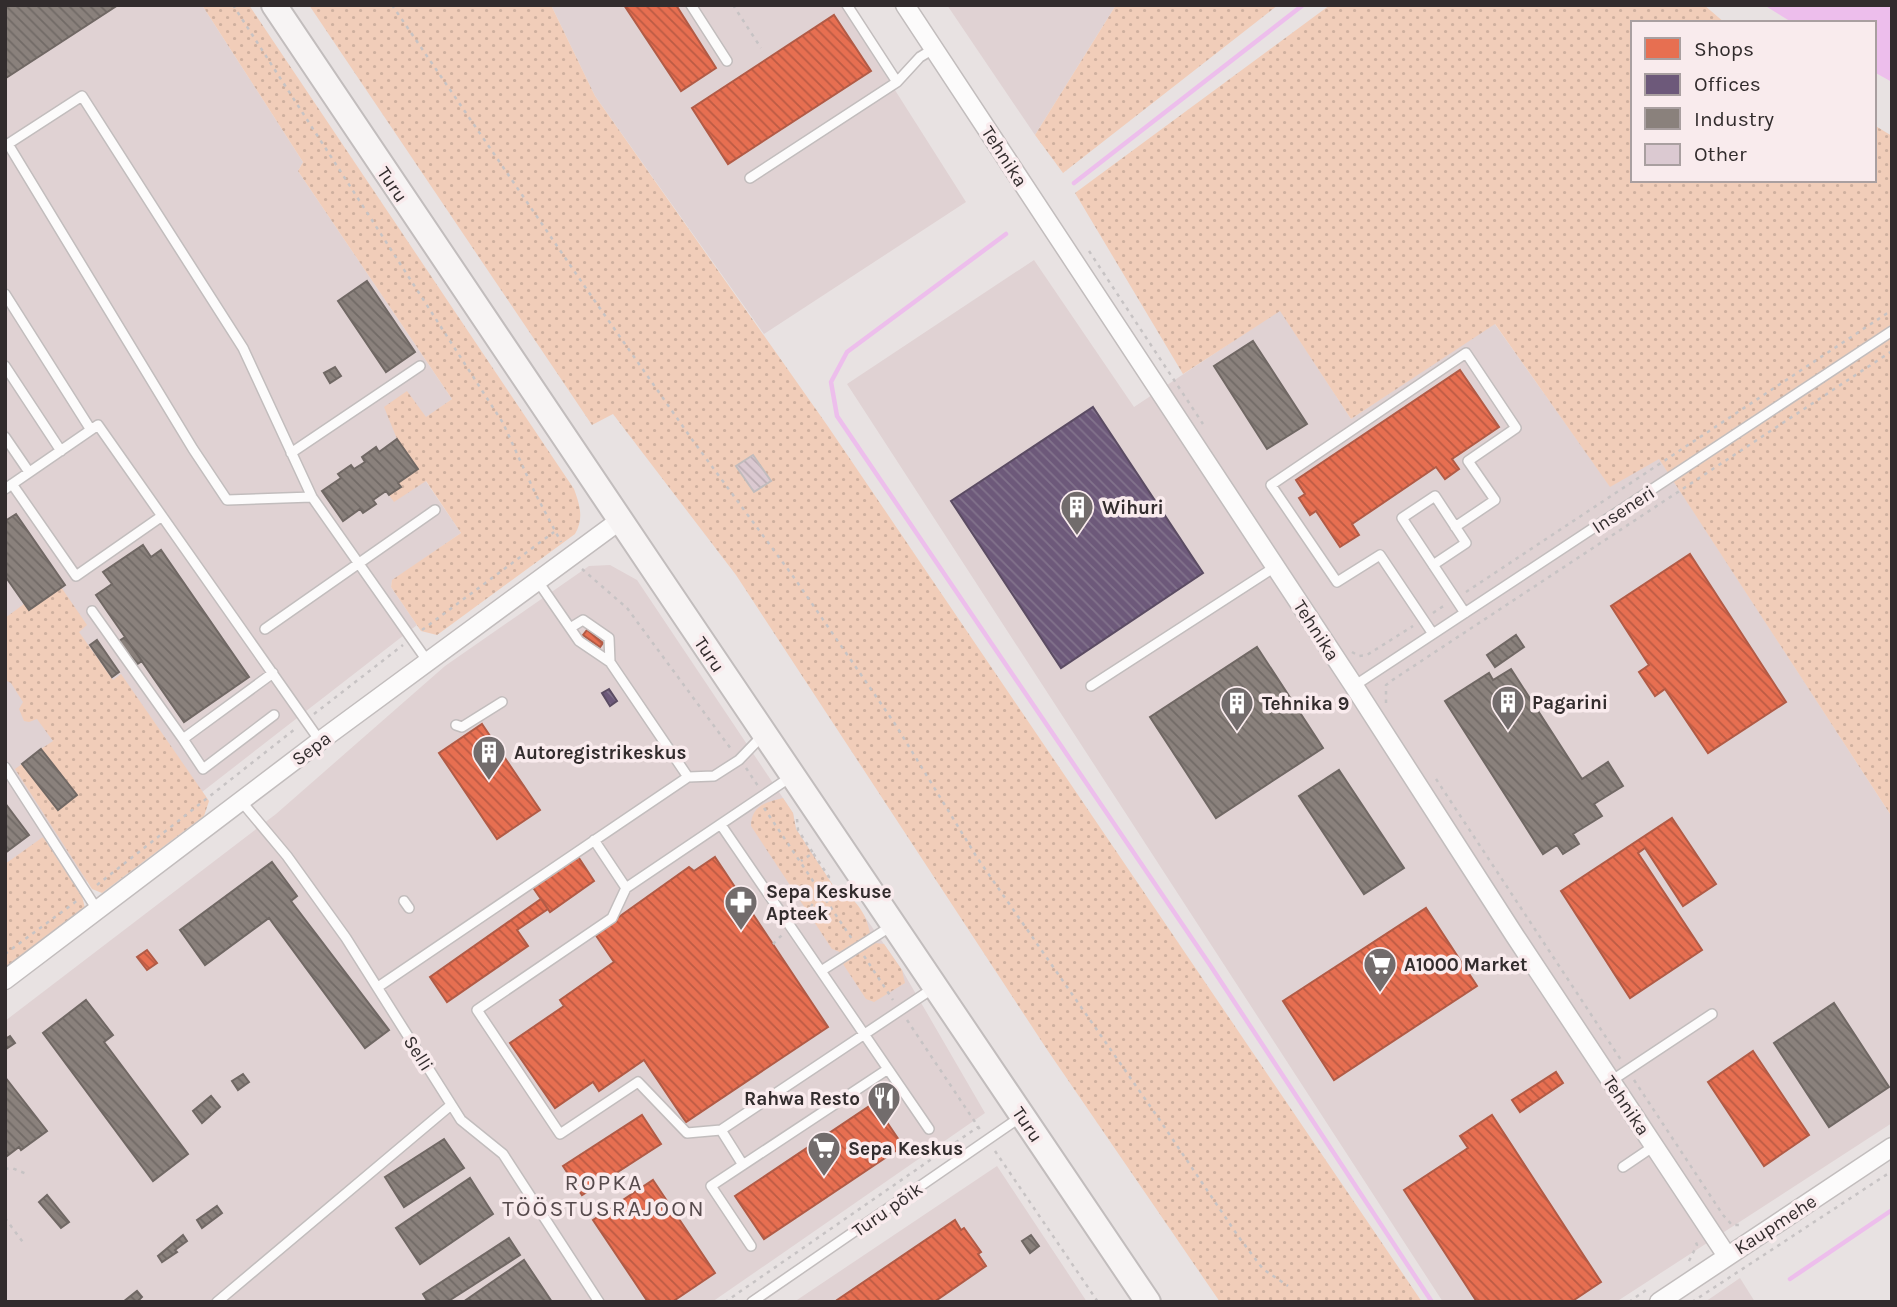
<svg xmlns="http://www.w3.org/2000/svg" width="1897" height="1307" font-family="Karla,sans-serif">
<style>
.built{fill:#e0d2d3}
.grass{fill:url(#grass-dots)}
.water{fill:#edbeec}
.shops{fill:url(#shops-back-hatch);stroke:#b15b46;stroke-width:2}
.offices{fill:url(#offices-back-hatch);stroke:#5b4c63;stroke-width:2}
.industry{fill:url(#industry-back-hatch);stroke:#706864;stroke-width:2}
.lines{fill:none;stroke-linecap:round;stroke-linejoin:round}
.stream{stroke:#edbeec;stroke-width:4.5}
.building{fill:url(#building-back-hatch);stroke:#c1bcbd;stroke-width:2}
.lane-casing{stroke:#c2bdbd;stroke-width:12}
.street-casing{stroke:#c2bdbd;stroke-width:21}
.secondary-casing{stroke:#c2bdbd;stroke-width:28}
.path{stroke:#c7c3c4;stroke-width:2.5;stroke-dasharray:3.5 5;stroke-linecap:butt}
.lane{stroke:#fcfbfb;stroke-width:9}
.street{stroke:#fcfbfb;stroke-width:18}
.secondary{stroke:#f7f4f4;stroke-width:24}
.labels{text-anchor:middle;stroke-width:7;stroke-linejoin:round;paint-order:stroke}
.street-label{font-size:19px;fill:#322c2d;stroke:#f9ebed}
.poi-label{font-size:19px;font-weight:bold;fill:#322c2d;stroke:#f9ebed;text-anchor:start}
.quarter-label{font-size:23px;letter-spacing:2px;fill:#574b4d;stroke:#f9ebed}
</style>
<defs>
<pattern id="grass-dots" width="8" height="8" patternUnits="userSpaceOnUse" patternTransform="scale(1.75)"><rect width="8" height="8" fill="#f1cdb9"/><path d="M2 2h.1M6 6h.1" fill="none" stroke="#cfb09f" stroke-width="1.8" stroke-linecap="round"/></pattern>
<pattern id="shops-back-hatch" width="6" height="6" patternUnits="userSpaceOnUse" patternTransform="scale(1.75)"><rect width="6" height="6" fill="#e76f51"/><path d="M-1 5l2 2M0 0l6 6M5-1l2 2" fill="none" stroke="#bc5b44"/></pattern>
<pattern id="offices-back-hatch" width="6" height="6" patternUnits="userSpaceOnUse" patternTransform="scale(1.75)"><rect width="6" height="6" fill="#6d597a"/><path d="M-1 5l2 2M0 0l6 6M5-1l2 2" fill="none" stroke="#82738c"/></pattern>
<pattern id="industry-back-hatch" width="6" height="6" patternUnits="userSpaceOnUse" patternTransform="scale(1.75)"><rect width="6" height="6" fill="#8a817c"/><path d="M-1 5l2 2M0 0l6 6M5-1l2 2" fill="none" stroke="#716a66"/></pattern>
<pattern id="building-back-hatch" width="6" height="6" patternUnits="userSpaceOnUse" patternTransform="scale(1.75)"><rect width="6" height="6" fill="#dbc9d1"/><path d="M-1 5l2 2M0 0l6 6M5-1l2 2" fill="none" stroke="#bcadb4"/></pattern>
</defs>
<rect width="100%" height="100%" fill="#e8e2e2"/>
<!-- built -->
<path class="built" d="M5,5h197l101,157 -5,9 154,228 -55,40 64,94 -69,48 -1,6 26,38 -412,320z
M551,5h290l125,197 -202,132 -169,-238z
M947,5h169l-81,130z
M1034,260l100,147 146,-97 71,109 143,-96 116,163 49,-28 233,359v306l-276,179h-173l-596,-918z
M610,565l27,15 156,233 3,16 40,61 13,4 53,76 83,143 -273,189h-707v-281l271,-207 169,-148 144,-100z
M997,1166l90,136h-293z
M1740,1278l15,24h-50z"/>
<!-- grass -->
<path class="grass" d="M202,5h47l325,484c6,16 10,30 1,45l-138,101 -16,-4 -30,-44 1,-7 69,-47 -35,-52 -32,21 -5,-7 11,-8 -2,-4 20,-14 -21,-30 -13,-32 23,-16 19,26 26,-18 -154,-228 5,-9z
M309,5h242l44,91 232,329 595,877h-202l-172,-251 -312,-476 -123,-161 -21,11z
M1116,5h162l-215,168 -28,-38z
M1330,5h374l21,18h-92v157h241v-55l18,11v681l-233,-358 -49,28 -115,-163 -144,95 -71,-108 -97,63 -108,-181z
M61,587l26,38 -8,7 34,48 8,-6 88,127 -5,15 -102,77 -10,-4 -77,-120 7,-5 36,46 19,-15 -36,-46 12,-8 -16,-22 -8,3 -5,-1 -5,-12 4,-7 -12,-19 -6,-3v-62l19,-14 5,6z
M783,798l10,15 3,16 40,61c19,6 30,23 34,43l-30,19 -8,-3 -81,-123c0,-20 15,-24 32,-28z
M43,837l39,59 3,12 -80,60v-104z
M875,943l9,1 18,26 3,13 -31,19 -8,-3 -23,-35z"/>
<!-- water -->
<path class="water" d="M1764,5h128v77l-18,-10v-49h-81z"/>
<!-- shops -->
<path class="shops" d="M624,5h52l40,63 -35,23z
M834,15l37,56 -143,93 -36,-56z
M1460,370l39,57 -47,32 7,10 -14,10 -9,-12 -84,57 7,11 -19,12 -24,-36 -6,4 -11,-17 6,-4 -9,-14z
M1690,554l96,148 -78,51 -43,-64 -10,7 -16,-24 10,-7 -38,-59z
M587,630l16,13 -3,4 -17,-12z
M482,724l58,86 -43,29 -58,-86z
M1672,818l44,66 -33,22 -38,-58 -7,5 64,97 -72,48 -69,-107z
M577,855l17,26 -44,31 -18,-26z
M715,857l113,170 -142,95 -42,-62 -45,31 -6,-9 -38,26 -45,-65 54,-37 -4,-6 54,-38 -19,-28 94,-67 5,4z
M541,899l7,10 -31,21 11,16 -81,56 -17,-25z
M1426,908l51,78 -143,94 -51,-79z
M147,950l10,13 -10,7 -10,-13z
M1753,1051l56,84 -45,31 -56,-84z
M1556,1072l7,11 -43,29 -8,-12z
M874,1103l29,43 -139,93 -29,-43z
M642,1115l19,29 -79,51 -19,-29z
M1492,1115l109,167 -30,20h-94l-73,-112 64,-42 -8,-12z
M653,1180l62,93 -43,29h-24l-55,-82z
M955,1220l6,10 3,-2 17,24 -3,2 8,12 -52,36h-96l-1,-2z"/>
<!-- offices -->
<path class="offices" d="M1093,407l110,166 -142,95 -110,-167z
M609,689l8,12 -7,5 -8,-13z"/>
<!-- industry -->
<path class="industry" d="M5,5h113l-112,73z
M367,281l48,71 -29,20 -48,-71z
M1253,341l54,83 -40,25 -53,-83z
M335,367l6,9 -11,7 -6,-10z
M397,439l21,30 -20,14 3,4 -12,8 -3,-4 -13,9 3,4 -13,9 -3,-4 -17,12 -21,-30 19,-13 -3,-4 13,-9 3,4 11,-7 -3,-5 14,-10 3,5z
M16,514l49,71 -36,25 -24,-34v-55z
M143,545l8,12 10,-7 88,127 -65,45 -88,-127 16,-11 -9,-12z
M1516,635l8,12 -29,20 -8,-12z
M125,637l17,24 -9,6 -17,-24z
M97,640l22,32 -7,5 -22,-32z
M1257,647l66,101 -107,70 -66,-101z
M1511,669l71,110 26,-17 15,24 -29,18 8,12 -29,18 6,10 -16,10 -6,-9 -14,9 -98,-153 44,-28 4,7z
M41,749l36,46 -19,15 -36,-46z
M1339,770l65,98 -40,26 -65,-98z
M5,803l24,32 -24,18z
M272,862l25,34 -6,5 98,129 -24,18 -96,-130 -64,47 -25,-35z
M86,1000l27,35 -9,7 84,112 -35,27 -110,-148z
M1834,1003l55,84 -60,40 -55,-84z
M10,1036l5,7 -9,6 -1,-10z
M243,1074l6,8 -11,8 -6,-9z
M5,1077l42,54 -26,19 -2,-3 -12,9 -2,-3z
M211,1096l9,11 -18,16 -9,-12z
M444,1139l20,29 -60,39 -19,-30z
M470,1178l23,36 -73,50 -24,-36z
M47,1195l22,27 -8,6 -22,-26z
M217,1206l5,7 -20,15 -5,-8z
M183,1235l4,6 -12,9 2,2 -15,10 -4,-6z
M1031,1235l8,11 -9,7 -8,-12z
M509,1238l11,17 -73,47h-19l-5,-8z
M524,1260l28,42h-89z
M137,1291l5,6 -5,5h-14z"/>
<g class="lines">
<!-- stream -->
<path class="stream" d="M1074,183l229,-178
M1006,234l-159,118 -16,30 6,34 373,549 222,337
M1790,1279l102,-69"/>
</g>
<!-- building -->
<path class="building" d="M753,455l18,26 -17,11 -18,-26z"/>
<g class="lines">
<defs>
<path id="lane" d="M691,5l36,56
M847,5l50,77
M750,178l147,-96 23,-25 15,-9
M5,294l86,136
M5,366l56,85
M5,437l24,35
M291,453l129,-87
M12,484l64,92 86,-60
M5,489l93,-64 222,316
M312,497l-85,3 -34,-51 -185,-305 74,-48 161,252 69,149 116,165
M1433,565l33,-22 -31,-47 -33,22 63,95
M537,580l42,61 31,21
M92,611l91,128 90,-66
M570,628l13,-8 26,18 1,24 78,115
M265,629l170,-119
M1433,634l-53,-79 -43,27 -66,-97 195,-132 50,75 -48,33 27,39 -40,27
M1091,686l184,-119
M1354,686l538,-355
M456,725l6,2 40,-25
M183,739l20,30 71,-54
M5,767l93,144
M792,776l-166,112 -14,30 -135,92 83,124 78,-52 49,51 34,-3 214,-143
M241,801l46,55 59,82 115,182 42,34 96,148
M721,825l208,304
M594,840l32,48
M404,901l5,7
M821,971l72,-46
M378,987l310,-210 26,-1 25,-16 23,-24
M1611,1081l101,-67
M721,1130l22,35
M1623,1167l31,-21
M751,1246l-40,-60 177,-117
M217,1302l234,-197
M752,1302l270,-186"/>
<path id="street" d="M905,5l449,681 161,250 212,320
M5,980l315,-239 299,-220
M1659,1302l233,-155"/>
<path id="secondary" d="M274,5c290,433 583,865 874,1297"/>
</defs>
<!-- lane casing -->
<use href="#lane" class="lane-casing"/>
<!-- street casing -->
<use href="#street" class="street-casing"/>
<!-- secondary casing -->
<use href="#secondary" class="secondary-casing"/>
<!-- path -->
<path class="path" d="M233,5l270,418 32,70 26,49
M392,5l200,292 99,141 104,141 100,145 83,135 181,260 79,117 25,33 25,17
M733,5l28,43
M1089,251l114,173
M582,569l45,39 104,141
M1466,592l426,-282
M1433,613l12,-8
M422,630l132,-98
M1352,652l7,4 8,-1 46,-29
M1386,703v-18l8,-6 498,-328
M314,714l89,-69
M746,768l12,18
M1436,779l185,281
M764,808l88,131
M797,819l1,11 15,23 -12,8
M97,885l198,-156
M799,919l10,-9 20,-33 -16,-24
M773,944l9,-9
M5,954l73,-54
M864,956l29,44
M907,1020l74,111
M1634,1080l89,135 9,10h11
M995,1151l103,151
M5,1169l7,-1 17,7
M5,1218l20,27
M1689,1261l8,-16 -3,-7
M725,1302l253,-175
M1629,1302l17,-12
M1692,1302l200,-131"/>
<!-- lane -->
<use href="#lane" class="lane"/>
<!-- street -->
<use href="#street" class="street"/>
<!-- secondary -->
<use href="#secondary" class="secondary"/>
</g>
<!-- icons -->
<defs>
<symbol id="building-pin" viewBox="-11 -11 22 30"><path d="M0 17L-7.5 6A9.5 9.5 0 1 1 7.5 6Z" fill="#726c6c" stroke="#f9ebed"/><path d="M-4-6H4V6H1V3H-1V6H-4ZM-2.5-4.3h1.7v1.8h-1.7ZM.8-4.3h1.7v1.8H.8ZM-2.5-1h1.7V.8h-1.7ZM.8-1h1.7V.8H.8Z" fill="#fff"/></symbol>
<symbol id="pharmacy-pin" viewBox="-11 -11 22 30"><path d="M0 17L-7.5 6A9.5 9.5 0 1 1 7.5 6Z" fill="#726c6c" stroke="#f9ebed"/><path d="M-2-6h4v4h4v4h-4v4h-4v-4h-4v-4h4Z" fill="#fff"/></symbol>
<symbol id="supermarket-pin" viewBox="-11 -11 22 30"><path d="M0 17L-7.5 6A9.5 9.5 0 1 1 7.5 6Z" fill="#726c6c" stroke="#f9ebed"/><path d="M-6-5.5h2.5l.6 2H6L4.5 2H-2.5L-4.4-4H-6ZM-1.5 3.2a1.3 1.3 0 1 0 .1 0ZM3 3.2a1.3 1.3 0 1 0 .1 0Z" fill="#fff"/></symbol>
<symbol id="restaurant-pin" viewBox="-11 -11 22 30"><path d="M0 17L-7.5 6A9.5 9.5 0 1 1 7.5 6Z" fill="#726c6c" stroke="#f9ebed"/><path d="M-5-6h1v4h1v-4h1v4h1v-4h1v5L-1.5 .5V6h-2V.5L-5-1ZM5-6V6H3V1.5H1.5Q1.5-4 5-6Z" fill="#fff"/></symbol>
</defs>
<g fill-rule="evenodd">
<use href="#building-pin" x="1058" y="488" width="38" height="52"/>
<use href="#building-pin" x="1489" y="683" width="38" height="52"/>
<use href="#building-pin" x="1218" y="684" width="38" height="52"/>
<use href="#building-pin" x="470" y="733" width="38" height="52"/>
<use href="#pharmacy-pin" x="722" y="883" width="38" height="52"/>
<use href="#supermarket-pin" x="1361" y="945" width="38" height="52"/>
<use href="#restaurant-pin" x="865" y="1079" width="38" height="52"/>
<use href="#supermarket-pin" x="805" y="1129" width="38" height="52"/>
</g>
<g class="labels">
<!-- street labels -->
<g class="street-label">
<text transform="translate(1005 156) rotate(57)" y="7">Tehnika</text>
<text transform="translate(393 184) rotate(56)" y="7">Turu</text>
<text transform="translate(1623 509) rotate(-33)" y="7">Inseneri</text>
<text transform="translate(1317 630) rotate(57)" y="7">Tehnika</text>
<text transform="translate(710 654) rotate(56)" y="7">Turu</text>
<text transform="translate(311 748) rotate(-37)" y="7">Sepa</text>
<text transform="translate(419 1053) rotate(58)" y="7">Selli</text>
<text transform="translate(1627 1105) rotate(56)" y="7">Tehnika</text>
<text transform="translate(1028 1124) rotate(56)" y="7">Turu</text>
<text transform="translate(887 1209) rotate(-35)" y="7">Turu põik</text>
<text transform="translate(1775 1224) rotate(-33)" y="7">Kaupmehe</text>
</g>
<!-- poi labels -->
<g class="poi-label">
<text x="1102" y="514">Wihuri</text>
<text x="1532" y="709">Pagarini</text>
<text x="1262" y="710">Tehnika 9</text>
<text x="514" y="759">Autoregistrikeskus</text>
<text x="766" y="898">Sepa Keskuse<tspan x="766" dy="22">Apteek</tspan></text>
<text x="1404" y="971">A1000 Market</text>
<text x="860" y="1105" text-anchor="end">Rahwa Resto</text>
<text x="848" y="1155">Sepa Keskus</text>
</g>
<!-- quarter labels -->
<g class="quarter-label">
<text x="604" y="1190">ROPKA<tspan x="604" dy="26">TÖÖSTUSRAJOON</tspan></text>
</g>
</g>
<!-- border -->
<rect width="1897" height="1307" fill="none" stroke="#322c2d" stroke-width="14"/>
<!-- legend -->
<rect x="1631" y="21" width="245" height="161" fill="#f9ebed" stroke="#a99fa0" stroke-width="2"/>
<rect x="1645" y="38" width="35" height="21" fill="#e76f51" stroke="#a99fa0" stroke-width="2"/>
<text x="1694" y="56" font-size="21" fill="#322c2d">Shops</text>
<rect x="1645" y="74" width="35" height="21" fill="#6d597a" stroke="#a99fa0" stroke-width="2"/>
<text x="1694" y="91" font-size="21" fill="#322c2d">Offices</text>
<rect x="1645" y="108" width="35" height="21" fill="#8a817c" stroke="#a99fa0" stroke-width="2"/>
<text x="1694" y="126" font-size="21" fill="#322c2d">Industry</text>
<rect x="1645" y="144" width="35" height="21" fill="#dbc9d1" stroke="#a99fa0" stroke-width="2"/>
<text x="1694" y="161" font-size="21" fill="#322c2d">Other</text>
</svg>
